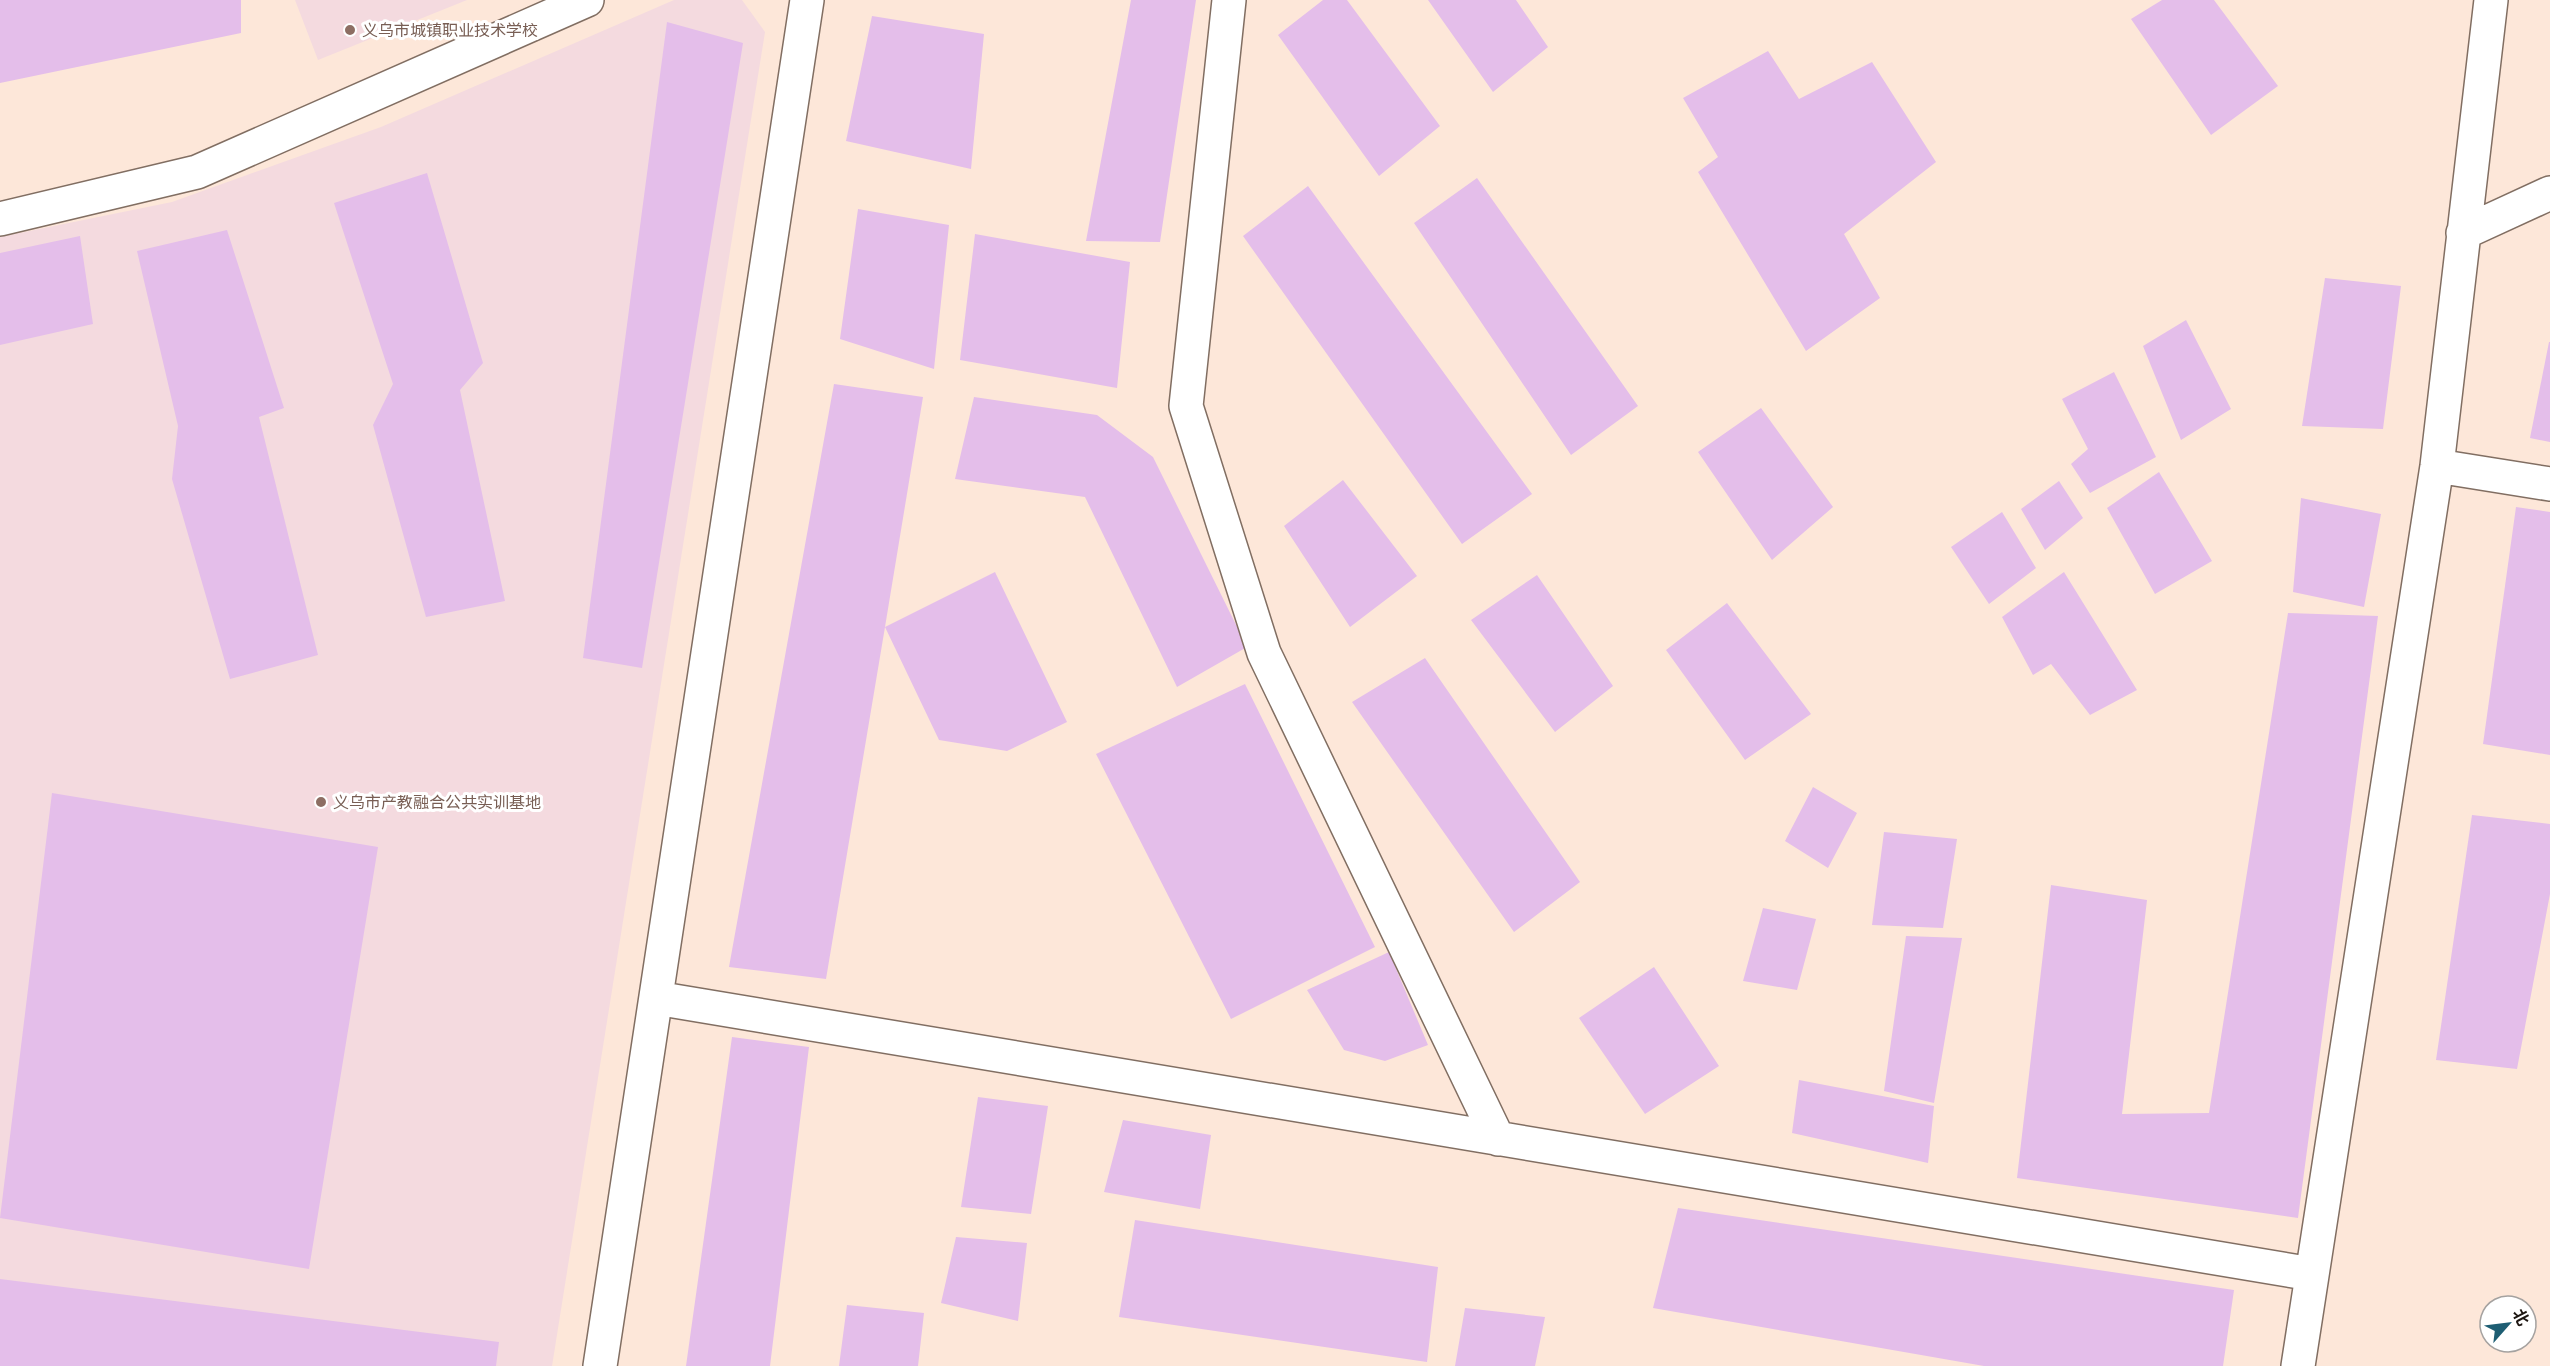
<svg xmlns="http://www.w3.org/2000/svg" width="2550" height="1366" font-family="'Times New Roman','Noto Sans SC',serif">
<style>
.education{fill:#f4dadf}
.building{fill:#e4beea}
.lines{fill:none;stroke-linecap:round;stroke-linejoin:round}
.minor-casing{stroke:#816e62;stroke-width:36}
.minor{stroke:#fff;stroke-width:33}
.education-dot{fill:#8d6e63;stroke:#fff;stroke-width:2}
.labels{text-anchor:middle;stroke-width:6;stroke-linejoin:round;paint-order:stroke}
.education-label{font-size:16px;fill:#785e54;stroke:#fff;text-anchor:start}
</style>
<rect width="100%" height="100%" fill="#fde7d9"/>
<!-- education -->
<path class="education" d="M295,0h172l-149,60z
M674,0h68l23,32 -213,1334h-552v-1129l172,-35 209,-75z"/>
<!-- building -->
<path class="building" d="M0,0h241v33l-241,50z
M1131,0h65l-36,242 -74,-1z
M1323,0h24l93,126 -61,50 -101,-141z
M1428,0h88l32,47 -55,45z
M2162,0h52l64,86 -67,49 -80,-116z
M872,16l112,18 -13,135 -125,-28z
M667,22l76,21 -101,625 -59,-10z
M1768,51l31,48 73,-37 64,100 -92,72 36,64 -74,53 -108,-179 20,-15 -35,-59z
M427,173l56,190 -23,27 45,211 -79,16 -53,-192 20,-41 -59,-181z
M1477,178l161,228 -67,49 -157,-232z
M1308,186l224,308 -70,50 -219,-308z
M858,209l91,16 -15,144 -94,-30z
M227,230l57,178 -25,9 59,238 -88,24 -58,-200 6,-53 -41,-175z
M975,234l155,28 -13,126 -157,-28z
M80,236l13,88 -93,21v-92z
M2325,278l76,8 -18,143 -81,-3z
M2186,320l45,89 -50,31 -38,-94z
M2549,342h1v100l-20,-4z
M2114,372l42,85 -66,36 -19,-29 17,-15 -26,-50z
M834,384l89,13 -38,230 110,-55 72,150 -60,29 -68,-11 -54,-113 -59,352 -97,-12z
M974,397l123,18 56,42 94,190 -70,40 -92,-190 -130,-18z
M1761,408l72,99 -61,53 -74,-108z
M2159,472l53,89 -57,33 -48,-86z
M1343,480l74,96 -67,51 -66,-101z
M2059,481l24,37 -38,32 -24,-41z
M2301,498l80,16 -17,93 -71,-15z
M2516,507l34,5v243l-67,-11z
M2002,512l34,56 -47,36 -38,-57z
M2064,572l73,118 -47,25 -39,-51 -18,11 -31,-58z
M1537,575l76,111 -58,46 -84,-112z
M1727,603l84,111 -66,46 -79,-110z
M2288,613l90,3 -80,602 -281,-40 34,-293 96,15 -25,214 87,-1z
M1425,658l155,224 -66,50 -162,-230z
M1245,684l130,263 -144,72 -135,-265z
M1813,787l44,26 -29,55 -43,-27z
M52,793l326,54 -69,422 -309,-51z
M2472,815l78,9v70l-33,175 -81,-9z
M1884,832l73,7 -14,89 -71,-3z
M1763,908l53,11 -19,71 -54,-9z
M1906,936l56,2 -28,165 -50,-12z
M1389,952l39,93 -43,16 -41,-11 -37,-60z
M1654,967l65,99 -74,48 -66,-96z
M732,1037l77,10 -39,319h-84z
M1799,1080l135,26 -6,57 -136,-30z
M978,1097l70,9 -17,108 -70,-7z
M1123,1120l88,15 -11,74 -96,-17z
M1678,1208l556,82 -11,76h-239l-331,-58z
M1135,1220l303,47 -11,95 -308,-45z
M956,1237l71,6 -9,78 -77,-18z
M0,1279l499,63 -3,24h-496z
M847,1305l77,8 -6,53h-79z
M1465,1308l80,9 -10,49h-80z"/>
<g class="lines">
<defs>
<path id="minor" d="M1229,0l-43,406 78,247 234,486
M0,219l197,-47 390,-172
M2463,233l87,-40
M2437,466l113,18
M656,998l1656,276
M600,1366l207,-1366
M2298,1366l139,-900 54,-466"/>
</defs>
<!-- minor casing -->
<use href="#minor" class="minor-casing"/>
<!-- minor -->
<use href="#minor" class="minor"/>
</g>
<!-- markers -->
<g class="education-dot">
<circle cx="350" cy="30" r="6"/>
<circle cx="321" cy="802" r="6"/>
</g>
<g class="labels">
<!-- education labels -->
<g class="education-label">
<text x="362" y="36">义乌市城镇职业技术学校</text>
<text x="333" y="808">义乌市产教融合公共实训基地</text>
</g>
</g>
<!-- north arrow -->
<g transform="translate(2508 1324) rotate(62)"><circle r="28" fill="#ffffff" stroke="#a5a2a0" stroke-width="1.5"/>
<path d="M0-4.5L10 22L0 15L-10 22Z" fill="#1e5e73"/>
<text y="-9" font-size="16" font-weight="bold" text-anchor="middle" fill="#1d1611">北</text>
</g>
</svg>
